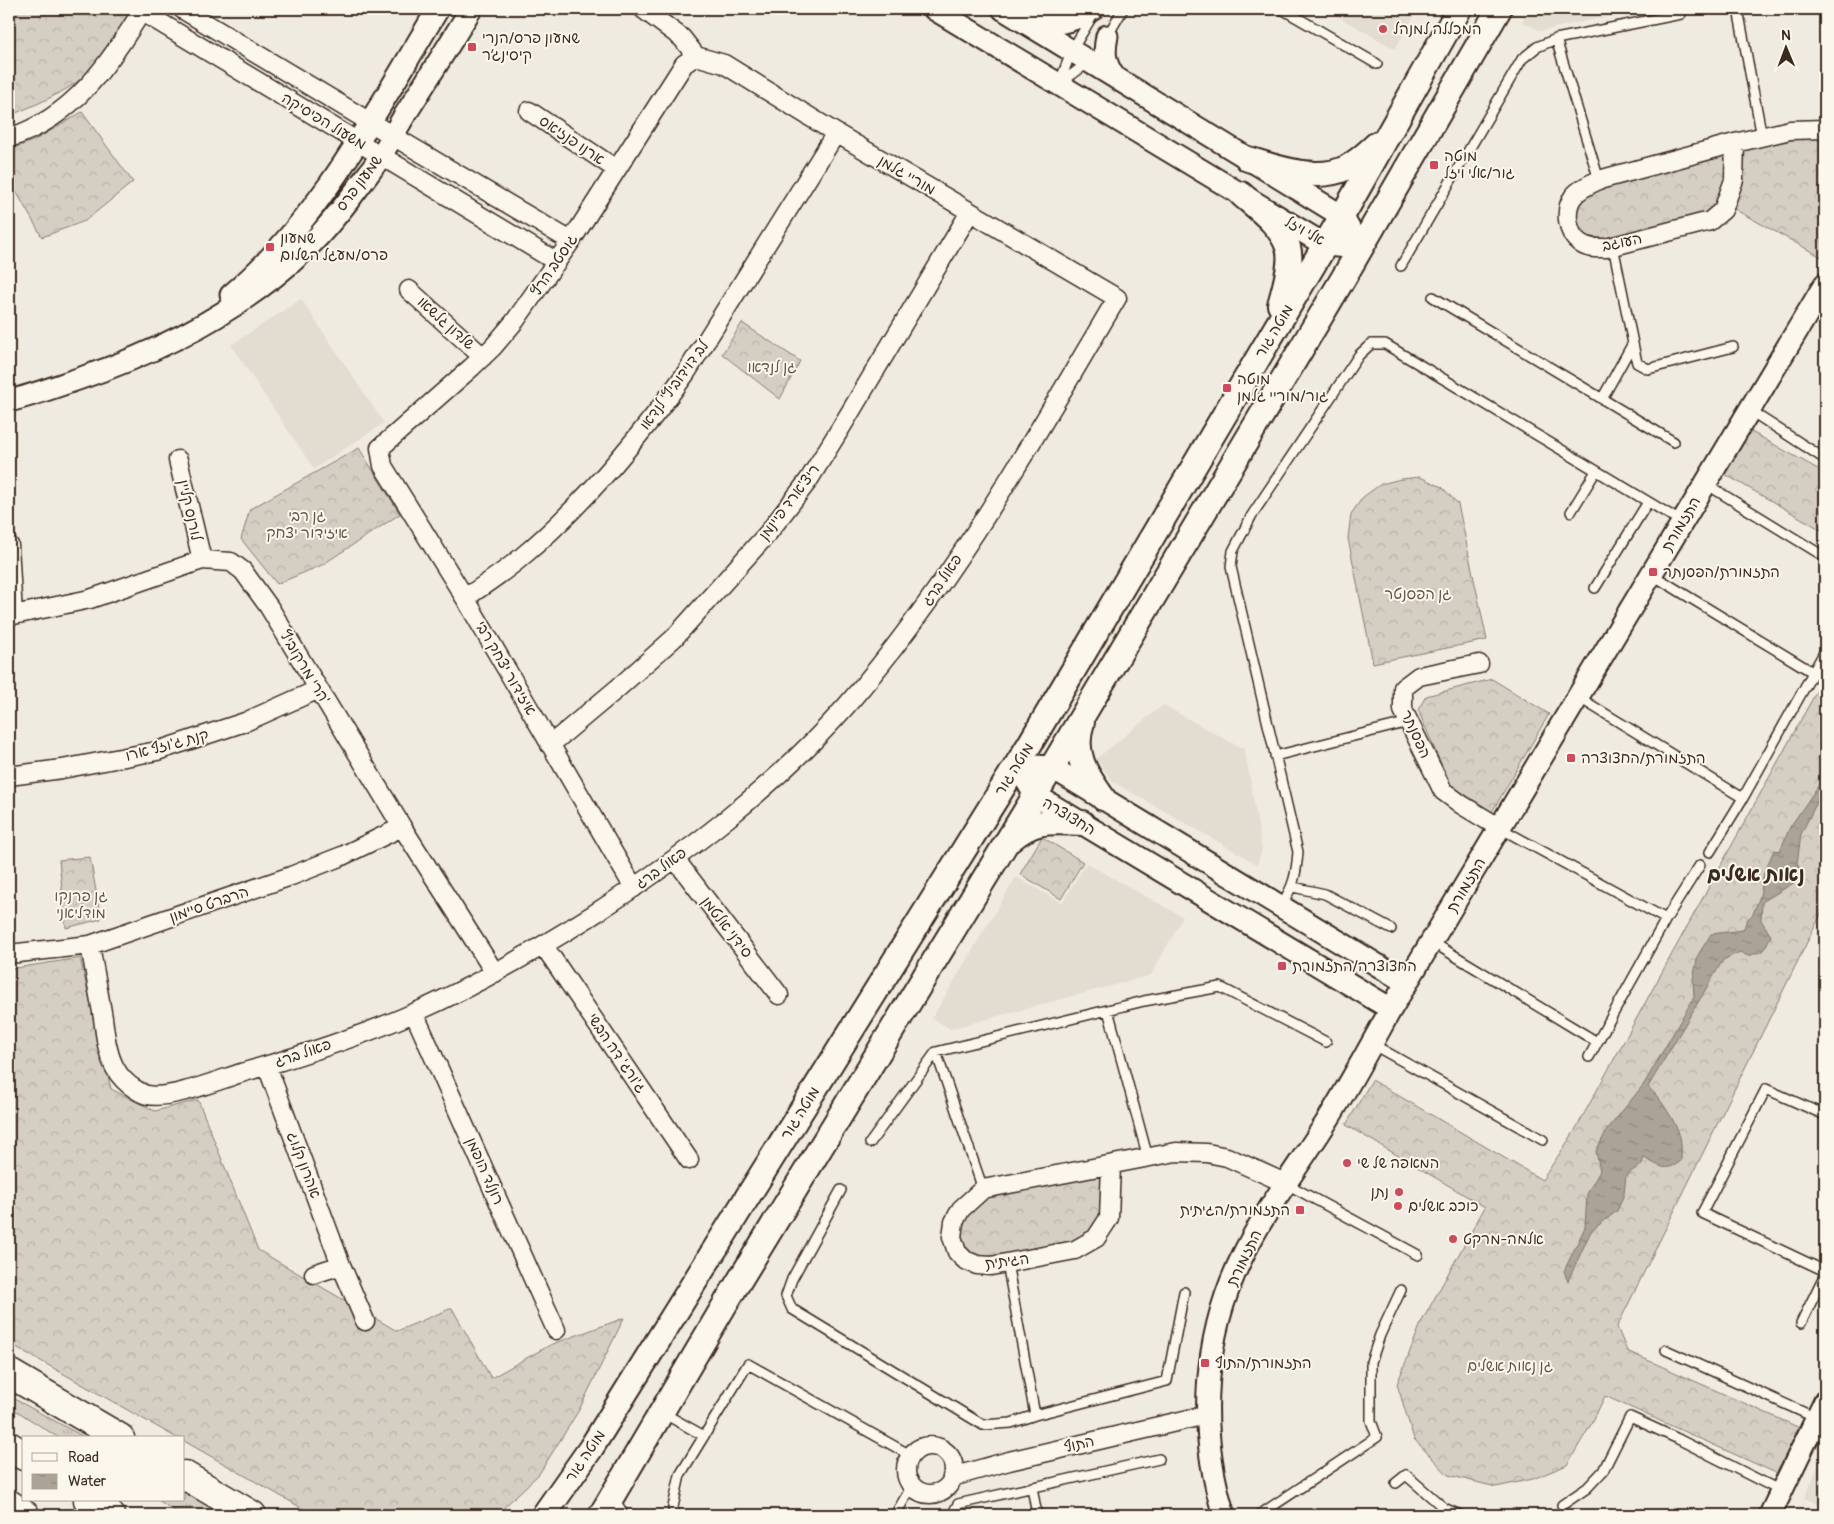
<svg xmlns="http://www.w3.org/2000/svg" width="1834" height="1524" font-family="Pangolin,'Playpen Sans Hebrew',sans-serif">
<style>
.built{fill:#e2dcd1}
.grass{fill:url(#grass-tufts);stroke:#887c70}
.forest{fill:url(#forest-crowns);stroke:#887c70}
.water{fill:url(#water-ripples);stroke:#7f7367}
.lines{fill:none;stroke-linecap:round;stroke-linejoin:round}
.service-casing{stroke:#3b2a1e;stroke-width:12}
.minor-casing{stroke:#3b2a1e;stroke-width:21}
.tertiary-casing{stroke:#3b2a1e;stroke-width:25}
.secondary-casing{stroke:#3b2a1e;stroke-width:28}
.motorway-casing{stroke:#3b2a1e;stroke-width:31}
.service{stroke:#fbf7ec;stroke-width:9}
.minor{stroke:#fbf7ec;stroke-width:18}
.tertiary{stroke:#fbf7ec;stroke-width:21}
.secondary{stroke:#fbf7ec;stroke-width:24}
.motorway{stroke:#fbf7ec;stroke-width:28}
.poi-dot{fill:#d1495b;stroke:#fbf7ec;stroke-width:2}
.labels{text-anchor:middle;stroke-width:4;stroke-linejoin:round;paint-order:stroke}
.poi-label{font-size:15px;fill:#3b2a1e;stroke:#fbf7ec;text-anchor:start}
.street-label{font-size:15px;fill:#3b2a1e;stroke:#fbf7ec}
.park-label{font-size:15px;fill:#625347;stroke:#fbf7ec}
.district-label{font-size:20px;font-weight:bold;fill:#3b2a1e;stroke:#fbf7ec}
</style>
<defs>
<pattern id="grass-tufts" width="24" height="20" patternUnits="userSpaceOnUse" patternTransform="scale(1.25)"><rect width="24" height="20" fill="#d5cec3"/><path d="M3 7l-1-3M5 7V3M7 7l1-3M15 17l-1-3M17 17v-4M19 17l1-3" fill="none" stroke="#b8b1a7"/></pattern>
<pattern id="forest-crowns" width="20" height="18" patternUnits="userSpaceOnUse" patternTransform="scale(1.25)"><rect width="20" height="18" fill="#d5cec3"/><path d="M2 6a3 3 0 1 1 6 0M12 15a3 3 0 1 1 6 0" fill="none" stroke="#b8b1a7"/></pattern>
<pattern id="water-ripples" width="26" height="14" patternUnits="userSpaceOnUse" patternTransform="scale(1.25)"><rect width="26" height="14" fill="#aca397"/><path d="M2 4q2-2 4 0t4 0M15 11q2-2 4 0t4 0" fill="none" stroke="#8d857b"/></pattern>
</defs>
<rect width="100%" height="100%" fill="#f0ebe0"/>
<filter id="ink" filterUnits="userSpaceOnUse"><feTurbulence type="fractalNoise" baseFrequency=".02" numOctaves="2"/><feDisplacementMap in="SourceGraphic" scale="10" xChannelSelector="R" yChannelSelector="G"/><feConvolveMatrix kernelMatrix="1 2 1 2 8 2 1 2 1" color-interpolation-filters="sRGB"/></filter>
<g filter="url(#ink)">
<!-- built -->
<path class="built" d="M1324,9h94l-23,40z
M1529,9h113l-101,22 -19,-9z
M301,299l83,124 -70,46 -83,-124z
M1163,705l82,45 17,100 -5,14 -144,-82 -17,-23z
M1086,863l97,54 -32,58 -201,54 -18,-11 84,-141 46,26z
M1825,1451v56l-21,-9z"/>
<!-- grass -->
<path class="grass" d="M9,1396l77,42h-27l-50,-32z
M184,1491l44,24h-47l-23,-15h26z"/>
<!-- forest -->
<path class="forest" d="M9,9h126c-11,16 -21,33 -32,48 -22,30 -61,45 -94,59z
M82,112l51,70 -48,39 -43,16 -33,-58v-29l26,-10z
M1825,135v124l-91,-50 6,-25v-33l52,-11z
M1730,150c0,26 0,49 -23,66l-101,27 -23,-4 -11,-19 5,-20 9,-8z
M742,323l58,38 -20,38 -58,-45z
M1748,430l77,43v59l-104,-60z
M359,448l41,66 -78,51 -45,19 -36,-45 9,-30z
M1420,477l22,10 16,17 29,136 -114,23 -25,-125 3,-24 12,-17 18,-13 20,-5z
M1825,676v230l-208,421 10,24 173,77 -24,45 -171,-77 -13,27 -25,42 -34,14 -37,8 -48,-12 -34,-36 -17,-55 25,-63 63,-114 -139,-82 26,-45 170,100 32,-48z
M1492,679l57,35 -57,98 -42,-27 -32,-75 8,-14z
M1042,837l41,25 -22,37 -41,-25z
M90,857l11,62 -35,9 -7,-68z
M80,958l31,131 44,22 43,-11 60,150 139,81 55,-23 39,70 59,-33 74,-27 -45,92 -40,64 -41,39 -6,2h-178l-130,-74v-3h-7l-168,-95v-374z
M1103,1173l-1,44 -12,16 -15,10 -84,17 -23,-5 -9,-19 1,-12 6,-11 20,-19z"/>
<!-- water -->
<path class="water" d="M1825,776v14l-3,2 -21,42 -4,30 8,12 -43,26 -1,18 10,16 -8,15 -15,5 -8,-4 -17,8 -75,127c12,10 28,35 32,50 2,7 1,17 1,24 -16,12 -21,5 -37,-3l-3,7 -15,10 -2,19 -7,17 -26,20 -23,50 -4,-10 21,-44 2,-33 13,-23 -4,-20 11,-21 37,-46 50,-87 -1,-18 5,-24 13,-21 32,-4 4,-10 6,-6 7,-18 4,-23 10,-23 6,1 10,-24z"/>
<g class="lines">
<defs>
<path id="service" d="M1282,9l95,55
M1738,9l24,128
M1107,37l16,-28
M1556,39l43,141
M1059,84l30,-22
M1059,84l13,-34 21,-35
M1613,246l24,117 11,6 85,-22
M1401,266l121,-207 15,-12 19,-8 125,-25
M1433,297l241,145
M1602,399l31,-56
M1749,410l76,49
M1706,484l119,73
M1571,512l25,-41
M1651,574l163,99
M1595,588l53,-86
M1578,697l165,101
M1275,756l134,-34
M1500,828l166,91
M1710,852l33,-54 82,-147
M1293,887l32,7 66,35
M1281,906c13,-21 15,-30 17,-54l-67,-285 2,-16 19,-36 107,-160 12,-11h14l297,178
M1432,942l165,100
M1108,1010l40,148
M1372,1044l171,96
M936,1052l47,137
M1589,1057l77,-138 34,-54
M1825,1115l-59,-26 -64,124 123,58
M870,1143l66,-91 208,-51 76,-14 106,55
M1285,1183l133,72
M841,1190l-49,89 -6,17 6,13 191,116 28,-2 24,-8 132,-34 17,-89
M1007,1263l28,152
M1801,1323l24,-49
M1666,1350l150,68
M663,1413l41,23
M1396,1483l10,-8 38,33 16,7
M1032,1487l5,28
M614,1499l10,16
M1562,1505l25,-17 16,-17 27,-54 46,21 105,53
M674,1515l-1,-8 7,-32 68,-111 162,91
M895,1515l17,-29
M952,1515l6,-11 201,-45
M1259,1515l118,-78 -6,-16v-59l9,-27 21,-45"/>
<path id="minor" d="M182,9l221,133 168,99
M643,9l39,29 14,18
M141,11l416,251
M529,111l87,58
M9,138c64,-20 101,-75 134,-129
M1735,143l-1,37 -11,30 -13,11 -104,27c-9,0 -18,1 -26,-5 -13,-9 -16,-33 -7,-46 6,-8 17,-13 26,-17l136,-37 55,-13 35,-1
M409,290l74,67
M178,460l24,100
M9,545l4,70
M465,598c18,-12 36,-24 53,-38 61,-50 121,-122 168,-187l150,-240
M9,616l81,-17 112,-39 29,2 12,9 26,36 133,220 93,146
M1479,664l-60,12 -16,12v22l40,81 19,14 38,23
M550,745l68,-57 56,-50 94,-105 40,-52 34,-55 128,-214
M9,776l53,-7 95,-18 88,-29 74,-33
M675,859l104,136
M634,888l-169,-290 -82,-132 -3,-18 92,-81 21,-20 22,-26 56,-80 113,-177 12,-8
M90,945c4,24 9,49 13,73 2,16 4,35 12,50 4,8 13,17 20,21 3,2 10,6 13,6 21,5 71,-15 93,-22 59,-17 119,-36 175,-61 61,-27 119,-61 175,-96 93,-60 183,-128 256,-211 107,-123 187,-267 270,-407l-281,-165 -112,-69 -28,-8
M544,946l145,214
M9,954l81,-9 201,-69 51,-20 60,-29
M414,1013l142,317
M267,1066l74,199 -27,9
M1111,1165l-2,53 -13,20 -21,12 -84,16 -14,-1 -12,-5 -8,-8 -5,-15 2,-15 7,-13 22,-20 193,-37 31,1 20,4 58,26
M341,1265l24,56
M906 1470a24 24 0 1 1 48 0a24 24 0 1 1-48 0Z
M952,1477l57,-16 197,-46"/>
<path id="tertiary" d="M934,9l391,236 35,3
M1003,9l339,207 18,32
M1029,22c24,4 44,1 64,-13
M1107,36c-3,15 -3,26 6,39
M231,295c91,-77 146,-186 207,-286
M9,401c25,-6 48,-15 72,-23 83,-28 161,-68 225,-129 23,-22 44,-50 63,-76 13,-17 23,-36 34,-55 23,-36 46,-73 68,-109
M1017,765l18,30 356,214
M1017,765l34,2 356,216
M1224,1515c-27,-86 -21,-181 20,-262 24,-48 57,-90 85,-135 22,-36 42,-73 62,-109l434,-725
M1770,1515l55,-114"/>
<path id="secondary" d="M1248,159c29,9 69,23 98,9 12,-6 21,-15 31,-24
M1241,194c17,15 39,30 47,53 5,16 -4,42 -8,58
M1082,722c-10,31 3,51 21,76
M1010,840c26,-22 40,-18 72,-17
M544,1515l47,-67 437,-701 320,-541 111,-197
M601,1515l126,-214 309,-507 308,-517 155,-268"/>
<path id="motorway" d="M9,1373l111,65
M9,1446l15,10
M184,1475l68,40
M88,1500l22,15
M9,1504l16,11"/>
</defs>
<!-- service casing -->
<use href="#service" class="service-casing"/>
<!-- minor casing -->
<use href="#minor" class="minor-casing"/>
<!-- tertiary casing -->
<use href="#tertiary" class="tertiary-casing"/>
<!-- secondary casing -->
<use href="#secondary" class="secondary-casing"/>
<!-- motorway casing -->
<use href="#motorway" class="motorway-casing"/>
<!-- service -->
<use href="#service" class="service"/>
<!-- minor -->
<use href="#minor" class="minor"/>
<!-- tertiary -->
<use href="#tertiary" class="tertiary"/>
<!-- secondary -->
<use href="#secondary" class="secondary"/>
<!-- motorway -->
<use href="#motorway" class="motorway"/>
</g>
</g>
<!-- markers -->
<g class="poi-dot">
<circle cx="1383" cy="29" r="5"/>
<rect x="467" y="42" width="10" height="10" rx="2.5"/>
<rect x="1429" y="160" width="10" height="10" rx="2.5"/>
<rect x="265" y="242" width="10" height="10" rx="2.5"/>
<rect x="1222" y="383" width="10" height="10" rx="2.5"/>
<rect x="1648" y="567" width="10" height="10" rx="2.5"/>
<rect x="1566" y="753" width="10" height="10" rx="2.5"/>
<rect x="1277" y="961" width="10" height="10" rx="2.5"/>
<circle cx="1347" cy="1163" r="5"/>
<circle cx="1399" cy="1192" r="5"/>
<circle cx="1398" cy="1206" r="5"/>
<rect x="1295" y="1205" width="10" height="10" rx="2.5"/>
<circle cx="1453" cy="1239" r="5"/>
<rect x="1200" y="1358" width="10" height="10" rx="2.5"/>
</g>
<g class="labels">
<!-- poi labels -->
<g class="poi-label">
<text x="1393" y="34">המכללה למנהל</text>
<text x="482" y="43">שמעון פרס/הנרי<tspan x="482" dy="17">קיסינג׳ר</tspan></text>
<text x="1444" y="161">מוטה<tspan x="1444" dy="17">גור/אלי ויזל</tspan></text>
<text x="280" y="243">שמעון<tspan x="280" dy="17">פרס/מעגל השלום</tspan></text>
<text x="1237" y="384">מוטה<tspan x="1237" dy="17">גור/מוריי גלמן</tspan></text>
<text x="1663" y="577">התזמורת/הפסנתר</text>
<text x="1581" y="763">התזמורת/החצוצרה</text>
<text x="1292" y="971">החצוצרה/התזמורת</text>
<text x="1357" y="1168">המאפה של שי</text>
<text x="1389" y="1197" text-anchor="end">נתן</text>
<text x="1408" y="1211">כוכב אשלים</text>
<text x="1290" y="1215" text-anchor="end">התזמורת/הגיתית</text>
<text x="1463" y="1244">אלמה-מרקט</text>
<text x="1215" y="1368">התזמורת/התוף</text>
</g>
<!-- street labels -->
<g class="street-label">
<text transform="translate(324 121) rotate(31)" y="5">משעול הפיסיקה</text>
<text transform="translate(572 140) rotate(34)" y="5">ארנו פנזיאס</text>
<text transform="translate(907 175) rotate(30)" y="5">מוריי גלמן</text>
<text transform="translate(359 183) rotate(-53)" y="5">שמעון פרס</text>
<text transform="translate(1305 231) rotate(29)" y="5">אלי ויזל</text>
<text transform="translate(1622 242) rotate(-12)" y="5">העוגב</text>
<text transform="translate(554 265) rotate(-56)" y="5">גוסטב הרץ</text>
<text transform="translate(446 323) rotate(42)" y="5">שלדון גלשאו</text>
<text transform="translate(1274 331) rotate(-59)" y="5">מוטה גור</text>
<text transform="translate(674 385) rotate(-54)" y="5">לב דוידוביץ' לנדאו</text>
<text transform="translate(789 502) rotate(-53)" y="5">ריצ'ארד פיינמן</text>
<text transform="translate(190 510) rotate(77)" y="5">לורנס קליין</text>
<text transform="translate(1681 524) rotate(-59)" y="5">התזמורת</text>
<text transform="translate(942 580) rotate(-56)" y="5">פאול ברג</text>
<text transform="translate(305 667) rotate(59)" y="5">הרי מרקוביץ'</text>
<text transform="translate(506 668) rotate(60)" y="5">איזידור יצחק רבי</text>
<text transform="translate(1416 734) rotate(66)" y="5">הפסנתר</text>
<text transform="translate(167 745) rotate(-15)" y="5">קנת ג'וזף ארו</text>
<text transform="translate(1014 769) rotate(-58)" y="5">מוטה גור</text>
<text transform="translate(1069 816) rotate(31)" y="5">החצוצרה</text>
<text transform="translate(661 868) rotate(-36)" y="5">פאול ברג</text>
<text transform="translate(1466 885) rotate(-59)" y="5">התזמורת</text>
<text transform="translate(209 904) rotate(-19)" y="5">הרברט סיימון</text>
<text transform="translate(727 927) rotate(52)" y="5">סידני אלטמן</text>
<text transform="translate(303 1053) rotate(-19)" y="5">פאול ברג</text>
<text transform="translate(617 1053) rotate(56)" y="5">ג'ורג' דה הבשי</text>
<text transform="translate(800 1113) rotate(-58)" y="5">מוטה גור</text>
<text transform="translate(304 1165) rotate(69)" y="5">אהרון קלוג</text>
<text transform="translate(485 1171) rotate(66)" y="5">רונלד הופמן</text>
<text transform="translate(1244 1258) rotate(-64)" y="5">התזמורת</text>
<text transform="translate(1007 1261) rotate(-7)" y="5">הגיתית</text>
<text transform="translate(1079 1444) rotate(-13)" y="5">התוף</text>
<text transform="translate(585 1456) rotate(-56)" y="5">מוטה גור</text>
</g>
<!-- park labels -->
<g class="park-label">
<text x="772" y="372">גן לנדאו</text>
<text x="307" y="521">גן רבי<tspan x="307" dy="17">איזידור יצחק</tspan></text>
<text x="1418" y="599">גן הפסנטר</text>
<text x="81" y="901">גן פרנקו<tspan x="81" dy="17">מודליאני</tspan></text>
<text x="1510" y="1371">גן נאות אשלים</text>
</g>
<!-- district labels -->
<g class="district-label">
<text x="1756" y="881">נאות אשלים</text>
</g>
</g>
<!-- margin -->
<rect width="1834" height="1524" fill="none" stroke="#fbf7ec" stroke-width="30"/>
<rect x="15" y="15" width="1804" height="1494" fill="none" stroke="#3b2a1e" stroke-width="2" filter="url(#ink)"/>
<!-- legend -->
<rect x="22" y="1436" width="162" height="65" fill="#fbf7ec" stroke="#aea59a"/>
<rect x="32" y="1453" width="25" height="8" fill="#fbf7ec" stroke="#aea59a"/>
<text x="68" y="1462" font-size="15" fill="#3b2a1e">Road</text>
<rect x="32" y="1474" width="25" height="15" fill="url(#water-ripples)" stroke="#aea59a"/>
<text x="68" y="1486" font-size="15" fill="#3b2a1e">Water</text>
<!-- north arrow -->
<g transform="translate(1786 48) rotate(359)" stroke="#fbf7ec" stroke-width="4" paint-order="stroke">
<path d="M0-4L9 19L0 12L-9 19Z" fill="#3b2a1e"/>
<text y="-8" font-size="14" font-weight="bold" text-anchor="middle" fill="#3b2a1e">N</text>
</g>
</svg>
